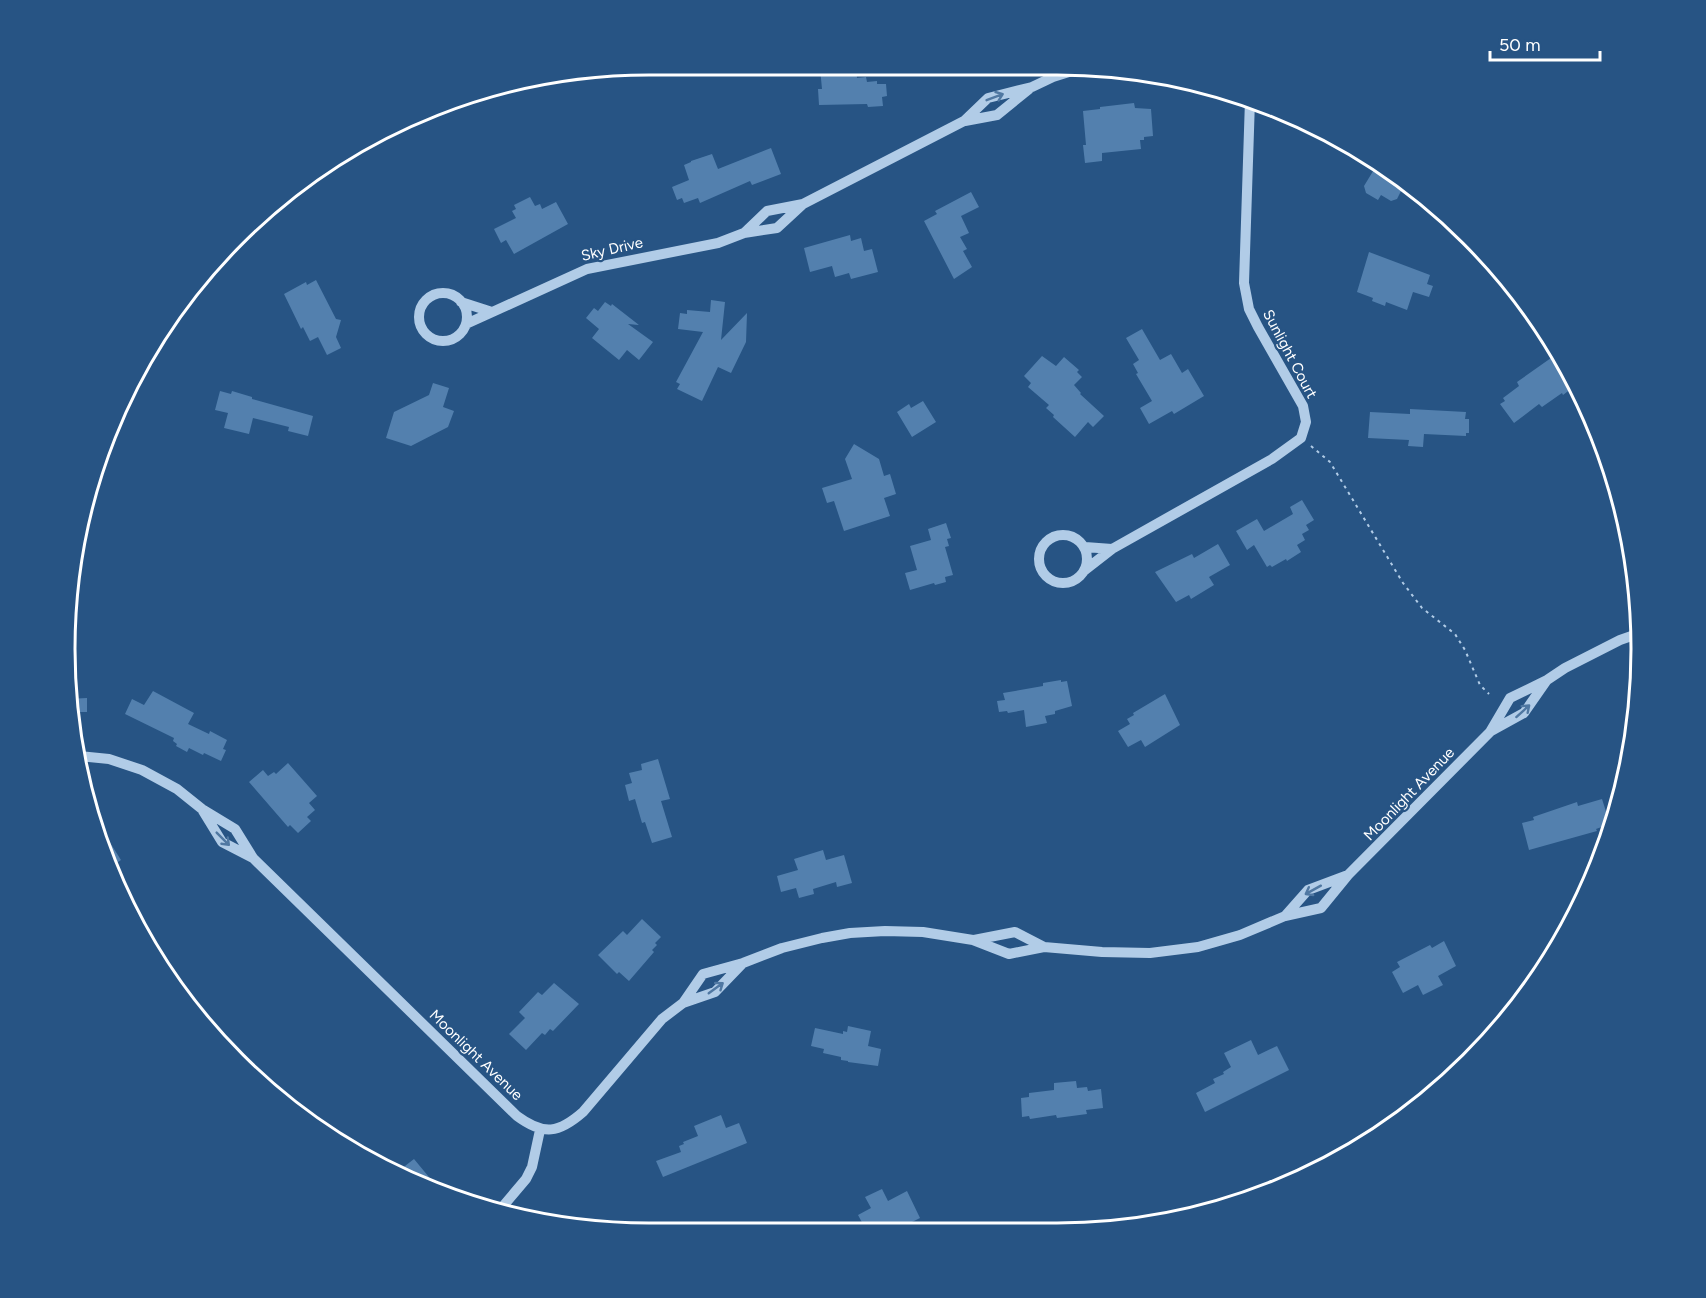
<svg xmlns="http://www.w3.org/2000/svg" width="1706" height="1298" font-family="Figtree,sans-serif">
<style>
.building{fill:#5380ae}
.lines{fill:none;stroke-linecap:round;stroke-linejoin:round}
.path{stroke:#b1cce7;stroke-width:2;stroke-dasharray:3 4.5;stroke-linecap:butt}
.minor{stroke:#b1cce7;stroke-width:10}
.oneway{stroke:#5078a2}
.labels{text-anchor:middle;stroke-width:4.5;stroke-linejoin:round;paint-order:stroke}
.street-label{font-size:15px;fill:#fff;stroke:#275484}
.rim{fill:none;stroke:#fff;stroke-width:3}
</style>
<rect width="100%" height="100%" fill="#275484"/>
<!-- building -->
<path class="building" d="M856,66l1,12 9,-1 1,5 10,-1v3h9l1,12 -5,1 1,9 -15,1 -1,-3 -48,1 -1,-16h4l-2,-21z
M1134,103l1,5 16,1 2,27 -9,1v3h-4l1,9 -39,4v8l-17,2 -2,-18h3l-3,-34 17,-2v-2z
M771,148l10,26 -29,11 -2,-4 -50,22 -2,-5 -14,5 -2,-5 -5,2 -5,-13 17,-7 -5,-15 7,-3v-1l21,-7 6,15z
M1378,163l28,18 -9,18 -6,2 -10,-6 -3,5 -12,-7 -2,-7z
M971,192l8,15 -18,9 8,17 -9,4 7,12 -4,2 9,16 -18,12 -30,-58 13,-7 -2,-3z
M530,197l5,9 5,-2 2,5 14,-7 12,22 -54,30 -8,-14 -5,3 -7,-14 22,-11 -4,-7 4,-2 -2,-4z
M850,235l1,6 10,-3 3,13 8,-2 6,23 -27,7 -2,-6 -14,4 -3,-11 -22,6 -6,-24z
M1369,252l61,23 -3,9 6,2 -4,11 -16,-5 -6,18 -21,-8 -1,4 -13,-5 1,-3 -16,-6z
M316,280l20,39 5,1 -5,17 5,11 -14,7 -9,-18 -8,4 -7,-14 -2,2 -17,-35 22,-12 1,3z
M711,300l14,2 -4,38 26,-27 -1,29 -15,31 -13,-6 -16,34 -25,-12 3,-5 -4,-2 27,-50 -25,-3 2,-16 7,1v-4l23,2z
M605,302l6,4 1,-2 27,21 -11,-1 25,18 -14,18 -12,-10 -8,10 -27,-22 7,-9 -13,-11 8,-10 4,3z
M1142,329l18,31 11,-6 11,19 6,-4 16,27 -30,18 -2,-3 -23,13 -9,-16 12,-7 -16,-27 2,-1 -5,-9 6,-4 -13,-22z
M1042,356l14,10 8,-9 15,13 -2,2 5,5 -8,8 7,8 -1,1 24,22 -11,11 -5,-5 -13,15 -22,-20 1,-2 -8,-7 3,-3 -21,-18 3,-4 -7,-7z
M1551,358l11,15 5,-4 9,16 -13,10 -1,-2 -20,14 -3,-3 -25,19 -14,-19 5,-3 -2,-3 16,-12 -2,-4z
M433,383l16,5 -6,19 11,4 -6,16 -37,19 -25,-8 8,-26 35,-17z
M220,391l11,3 1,-3 20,6v2l61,17 -5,20 -20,-5 1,-4 -36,-9 -4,16 -25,-6 4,-15 -13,-3z
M923,401l13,21 -24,15 -15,-25 12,-8 2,4z
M1410,409l56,3 -1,7h4v14h-3v3l-42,-2 -1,13 -15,-1 1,-6 -41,-2 2,-26 40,2z
M854,444l25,15 5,17 6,-2 6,20 -12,4 6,18 -46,15 -10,-30 -7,2 -5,-15 30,-9 -7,-20z
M1302,500l12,20 -8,5 3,5 -7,4 3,6 -8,5 4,7 -14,9 -1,-2 -14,8 -2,-2 -3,2 -13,-22 -7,5 -11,-19 21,-12 7,12 29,-17 -3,-7z
M946,523l5,15 -4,1 2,7 -4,1 8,28 -8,2 1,5 -11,3 -1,-2 -24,7 -5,-17 12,-3 -7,-24 21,-6 -3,-11z
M1218,544l12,21 -21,12 5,8 -23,14 -2,-4 -13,7 -21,-30 37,-18 2,4z
M1061,680v2l6,-1 5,25 -17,5v3l-10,2 2,7 -21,4 -2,-17 -16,3 -1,-2 -8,1 -2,-11 8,-1 -2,-7 40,-7v-3z
M153,691l41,22 -6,11 21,10 1,-3 17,9 -4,9 3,1 -5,11 -17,-8 -1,2 -14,-7 -2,4 -11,-6 1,-2 -4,-3 1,-3 -49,-24 7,-15 12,6z
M1165,694l15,31 -35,22 -4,-7 -13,7 -10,-16 12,-7 -3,-5 7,-4 -1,-2z
M87,698v14h-16l-3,-13z
M658,759l12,40 -9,2 11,36 -20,6 -7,-21 -3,1 -7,-24 -6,2 -4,-16 7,-2 -3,-10 13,-3 -1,-6z
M288,763l29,33 -8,7 6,7 -8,7 4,4 -13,12 -8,-8 -2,2 -39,-45 14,-12 5,6 6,-4 2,2z
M1602,799l8,25 -14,5 1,2 -68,19 -7,-27 12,-3 -1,-3 44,-15 1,4z
M97,822l24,38 -11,7 -14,-30 -3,-13z
M823,850l3,10 18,-5 8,28 -15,4 -1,-5 -23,7 1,5 -15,4 -3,-10 -15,4 -4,-16 21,-6 -4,-11z
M642,919l19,18 -6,6 2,2 -5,5 2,2 -25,29 -10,-9 -2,2 -19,-19 25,-24 4,4z
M1444,941l12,25 -18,10 5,9 -20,10 -5,-10 -15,8 -11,-21 8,-5 -3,-5 33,-17 2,3z
M554,983l25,21 -26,27 -3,-2 -5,6 -3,-2 -16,17 -17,-16 16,-16 -6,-6 19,-20 4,3z
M848,1026l23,5 -3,15 13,3 -3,17 -30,-4v-1l-7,-1v-3l-18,-4 1,-4 -13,-3 4,-18 28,6v-3l4,1z
M1251,1040l7,15 19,-9 12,24 -84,42 -9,-19 19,-10 -2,-4 11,-5 -1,-2 8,-5 -7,-14z
M1076,1081l1,7 10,-1 1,4 13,-2 2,19 -17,2 1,4 -30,4 -1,-3 -26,4 -1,-3 -7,1 -1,-19 8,-1v-4l25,-3v-7z
M721,1115l5,13 13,-5 8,20 -84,34 -7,-16 25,-9 -2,-6 5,-2 -1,-2 15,-6 -4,-10z
M414,1159l29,35 -47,-21z
M882,1189l6,12 19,-10 13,27 -8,4 3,6h-50l-7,-13 13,-7 -6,-11z"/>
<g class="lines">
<!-- path -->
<path class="path" d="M1311,446l19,16 73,121 19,25 33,26 10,16 15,35 9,9"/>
<!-- minor -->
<path class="minor" d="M965,121l32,-6 32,-26
M744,233l23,-22 36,-7 161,-83 24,-23 44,-11 21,-10 35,-11
M419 317a24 24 0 1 1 48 0a24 24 0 1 1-48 0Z
M461,302l31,10
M466,324l121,-55 131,-26 26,-10 33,-5 26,-24
M1039 559a24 24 0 1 1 48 0a24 24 0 1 1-48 0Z
M1085,547l27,2
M1085,570l27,-21 160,-90 29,-21 5,-16 -3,-16 -45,-79 -9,-18 -5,-26 6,-183
M1491,731l33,-18 23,-33
M79,756l30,3 33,11 35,19 25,20 33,20 18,29 264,258c27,20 42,17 66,-4l79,-93 21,-16 20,-29 40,-11 39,-15 40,-10 28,-5 35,-2 38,1 50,8 36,14 35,-7 58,5 48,1 48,-6 42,-12 45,-19 36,-8 27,-33 142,-143 20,-34 37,-18 18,-12 55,-28 20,-7
M203,811l19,31 31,16
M1285,916l23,-26 40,-15
M974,940l41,-8 29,15
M683,1003l32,-11 28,-29
M499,1211l27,-32 6,-12 8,-37"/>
</g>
<!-- one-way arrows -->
<defs><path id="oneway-shaft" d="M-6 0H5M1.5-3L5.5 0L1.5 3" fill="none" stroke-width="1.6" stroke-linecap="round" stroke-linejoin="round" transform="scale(1.5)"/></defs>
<g class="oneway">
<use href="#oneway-shaft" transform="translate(995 97) rotate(-21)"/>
<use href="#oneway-shaft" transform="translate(1523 711) rotate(-42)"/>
<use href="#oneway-shaft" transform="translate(223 839) rotate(45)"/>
<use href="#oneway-shaft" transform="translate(1313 890) rotate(151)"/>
<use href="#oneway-shaft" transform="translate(716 988) rotate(-36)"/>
</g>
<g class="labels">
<!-- street labels -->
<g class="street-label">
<text transform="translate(612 249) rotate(-13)" y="5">Sky Drive</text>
<text transform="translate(1290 354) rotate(62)" y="5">Sunlight Court</text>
<text transform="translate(1409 794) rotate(-46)" y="5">Moonlight Avenue</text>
<text transform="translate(476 1055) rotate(44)" y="5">Moonlight Avenue</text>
</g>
</g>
<!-- crop -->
<path d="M0 0H1706V1298H0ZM649 75H1057A574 574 0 0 1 1631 649V649A574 574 0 0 1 1057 1223H649A574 574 0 0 1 75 649V649A574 574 0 0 1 649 75Z" fill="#275484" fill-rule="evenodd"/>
<path class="rim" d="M649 75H1057A574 574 0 0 1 1631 649V649A574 574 0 0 1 1057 1223H649A574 574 0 0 1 75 649V649A574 574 0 0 1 649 75Z"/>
<!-- scale -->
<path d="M1490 51v9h110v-9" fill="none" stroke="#ffffff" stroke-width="3"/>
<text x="1499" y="51" font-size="18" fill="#ffffff" stroke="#275484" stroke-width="4.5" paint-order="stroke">50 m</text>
</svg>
